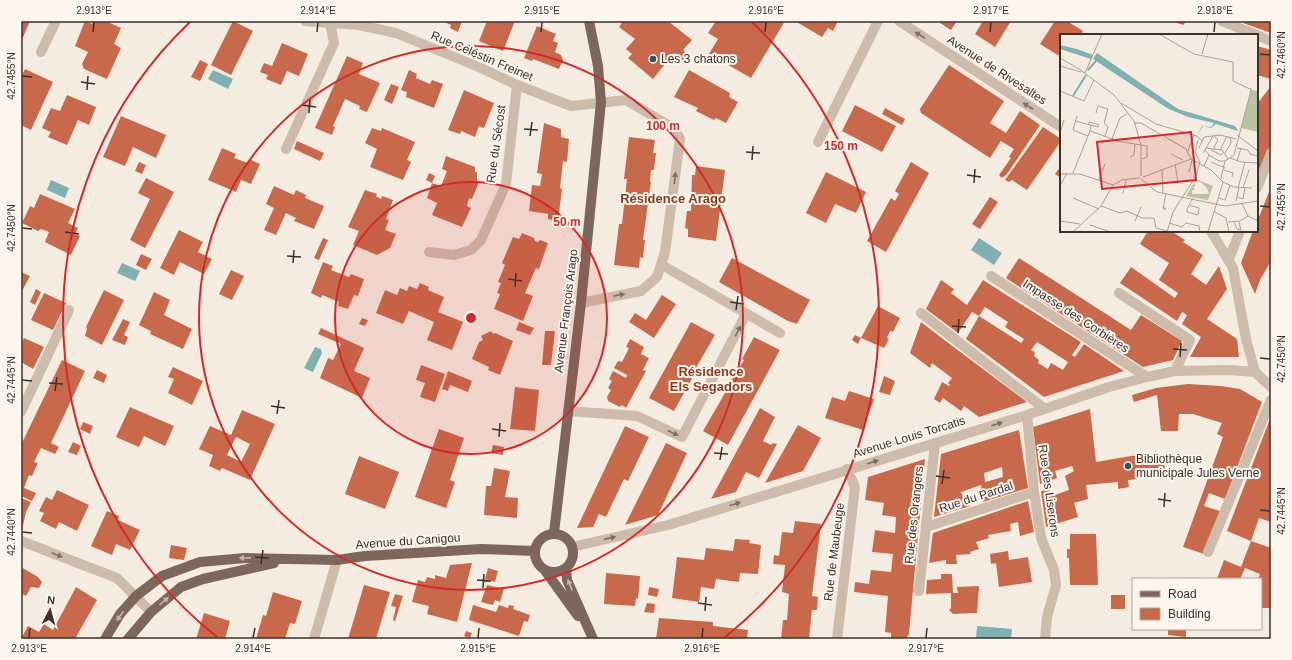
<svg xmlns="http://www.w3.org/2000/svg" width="1292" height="660" font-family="Helvetica,sans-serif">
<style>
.water{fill:#7fb0b2}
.building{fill:#c8694b;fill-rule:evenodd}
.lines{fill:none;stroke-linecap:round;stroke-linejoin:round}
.minor{stroke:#cdbbac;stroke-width:10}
.major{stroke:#7d675c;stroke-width:10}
.oneway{fill:#7d6f65}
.oneway2{fill:#c2b5ac}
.ticks{fill:none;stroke:#3b302b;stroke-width:1.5}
.ring{fill:none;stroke:#d62828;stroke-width:2}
.poi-dot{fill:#1f5a5e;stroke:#fbf5ee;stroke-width:1.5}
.labels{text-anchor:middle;stroke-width:4;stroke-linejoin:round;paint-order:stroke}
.street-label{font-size:12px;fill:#3b302b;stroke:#fbf5ee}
.poi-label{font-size:12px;fill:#3b302b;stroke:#fbf5ee;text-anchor:start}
.neighbourhood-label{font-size:13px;font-weight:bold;fill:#8c3b22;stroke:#fbf5ee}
.inset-river{fill:none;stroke:#7fb0b2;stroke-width:2}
.inset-road{fill:none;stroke:#aaa098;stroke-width:1}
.view{fill:#d62828;fill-opacity:0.15;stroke:#d62828;stroke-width:2}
.inset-edge{fill:none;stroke:#3b302b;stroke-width:2}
.centre{fill:#d62828;stroke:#fbf5ee;stroke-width:2}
.ring-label{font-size:12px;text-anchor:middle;font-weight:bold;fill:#d62828;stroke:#fbf5ee;stroke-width:4;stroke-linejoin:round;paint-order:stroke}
.neatline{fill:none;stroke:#3b302b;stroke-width:1.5}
.ticks-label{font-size:10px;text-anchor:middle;fill:#3b302b}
</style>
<rect width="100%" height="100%" fill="#f4ebe1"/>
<!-- water -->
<path class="water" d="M213,70l20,9 -5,10 -20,-10z
M51,180l18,8 -4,10 -18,-8z
M979,238l23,15 -8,12 -23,-15z
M122,263l18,8 -5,10 -18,-8z
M315,347l6,2 1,4 -9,19 -9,-4z
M977,626l35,3 -1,10h-35z"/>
<!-- building -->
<path class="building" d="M21,21h9l-9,21z
M85,21l7,3 1,-3h13l15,7 -7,16 7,4 -14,31 -23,-10 -2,-5 6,-12 -13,-6z
M233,21l20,10 -22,44 -20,-10z
M442,21h20l-4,11 -8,-4 1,-3z
M487,21h28l-12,30 -24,-10z
M619,21h49l24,19 -9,10 6,5 -5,7 -10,-9 -21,26 -25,-21 4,-4 -6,-5 9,-10 -16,-12 3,-4z
M716,21h69l-34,57 -42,-24 9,-15 -10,-6z
M795,21h43l-5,10 -5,-3 -6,9z
M937,21h20l-6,9z
M983,21h28l-16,26 -20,-13z
M1055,21h12l16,10 -2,4h-20v22l-21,-13z
M1178,21h7l-1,4 -7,-2z
M1244,21h27v12l-28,-10z
M537,26l19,8 -3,7 5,2 -3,9 6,3 2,5 -4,9 -26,-10 -1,2 -8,-3z
M282,43l26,11 -9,22 -12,-5 -6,14 -15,-6 2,-4 -8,-3 4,-9 8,3z
M1257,46l14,4v29l-14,-4 2,-6 -2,-1z
M347,56l16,7 -4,11 21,9 -13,29 -8,-3 1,-3 -15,-7 -12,27 2,1 -3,8 -17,-7z
M200,60l8,4 -8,17 -9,-4z
M949,65l55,36 -14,22 16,10 14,-22 20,14 -33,49 -5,4 -3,-3 12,-17 -2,-1 5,-8 -13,-8 -11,17 -69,-45 -1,-4z
M25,69l28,13 -22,48 -10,-5v-47z
M409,70l8,4 -1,4 14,6 2,-4 11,4 -9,24 -28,-11 1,-5 -6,-2z
M689,70l41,23 -1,4 9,5 -12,21 -10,-5 -2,2 -18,-9 2,-3 -24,-11z
M391,84l8,3 -7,17 -8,-4z
M1271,86v57l-14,35v-74z
M464,90l30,13 -10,25 -5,-2 -4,11 -14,-6 -1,3 -12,-4z
M67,95l29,12 -7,18 -11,-5 -11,25 -19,-8 3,-5 -9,-4 9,-20 9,3z
M855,105l41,21 -14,26 -40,-21z
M885,108l20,11 -3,6 -20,-11z
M121,116l45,19 -10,23 -23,-11 -8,19 -22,-9z
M544,123l17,6v8l8,2 -2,23 -4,-1 -3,27 2,1 -4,32 -10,-2v-5l-19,-3 3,-26 8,1 2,-12 -5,-1z
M1043,127l18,12v2l-34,49 -15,-10 -3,2 -4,-2z
M372,128l9,3 1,-3 33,14 -8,18 4,2 -8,18 -33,-13 7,-18 -12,-6z
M629,137l26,3 -2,13h3l-2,17h-3l-1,12h1l-8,58h2l-2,18 -3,-1 -1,11 -25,-3 5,-41h3l5,-45h-3z
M297,141l27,12 -4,8 -26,-12z
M222,148l14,6 -2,4 14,5 1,-4 11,5 -9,20 -10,-4 -5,12 -28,-12z
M446,156l29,11v5h2v9l2,1 -7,17 -3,-1 -2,8 4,2 -9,19 -30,-12 5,-12 -10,-5 5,-15 9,3 6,-15 -5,-2z
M139,162l7,3 -4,9 -7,-3z
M911,162l18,11 -43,79 -19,-11 24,-43 4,3 4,-7 -4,-3z
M696,166l29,4 -9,71 -28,-4v-8l-3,-1 2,-17h4l1,-36h3z
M1061,166v12l-6,-4z
M826,172l40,20 -10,21 -21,-9 -9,19 -20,-10z
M429,173l6,3 -3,7 -6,-3z
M146,178l28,14 -29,56 -15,-8 20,-41 -12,-6z
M274,186l20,9 2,-5 10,5 -1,3 19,8 -10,23 -20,-8 2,-3 -10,-5 -10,22 -12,-5 10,-22 -8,-4z
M1271,187v74l-11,19 -5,14 -14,-31 12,-32h4v-9z
M365,190l12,4 -1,2 5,3 1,-3 11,4 -7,19 3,1 -4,10 11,4 -6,14 -13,7 -24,-10 6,-14 -11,-4z
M40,194l35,15 -7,14 10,5 -3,6 5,2 -9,19 -26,-13 4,-10 -8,-3 -3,2 -16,-8 8,-17 4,2z
M990,197l8,5 -18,27 -8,-5z
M179,230l24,12 -5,10 14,7 -8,15 -24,-12 -6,13 -14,-7z
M1148,231h23l14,9 -2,2 20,13 -12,19 15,11 13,-19 8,23 -20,30 30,20 2,18h-49l11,-20 -19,-13 5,-9 -5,-3 -5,9 -57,-38 11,-16 44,31 3,-5 -19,-13 10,-17 -29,-19z
M522,233l12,5 1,3 3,1 2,-2 8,3 -9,26 -3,-1 -11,25 8,3 -10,25 -29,-12 6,-15 -3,-1 4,-10 -3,-1 7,-17 -3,-2 11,-26 6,2z
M323,238l5,2 -9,20 -5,-2z
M141,254l11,5 -6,11 -10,-5z
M732,258l78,42 -13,24 -9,-3 -69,-39z
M1019,258l112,72 10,-15 41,26 -9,19 -30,7 -125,-81 -12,-8z
M323,262l10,4 -2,4 18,7 2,-3 13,5 -6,17 -4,-1 -6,14 -10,-3 1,-4 -17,-7 -1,3 -10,-5z
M231,270l13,6 -12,24 -13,-6z
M21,272l9,4 -9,17z
M941,280l13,9 -3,4 16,12 16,-25 98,62 -9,13 3,2 9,-13 40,27 -80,26 -78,-58 13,-23 42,27 3,-4 -19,-12 3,-5 -23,-15 -6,9 -7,-4 -14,21 -32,-24zM1037,342l31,20 -5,8 -12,-7 -3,6 -10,-6 1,-3 -5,-4 1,-4 -4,-2z
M420,283l9,4 -1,3 16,7 -6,15 25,10 -11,28 -25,-10 7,-18 -25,-11 -6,13 -27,-11 9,-23 12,5 3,-7 7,3 2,-5 8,3z
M36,289l5,3 -6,13 -5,-3z
M104,290l20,10 -22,45 -17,-9 2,-7 -1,-2z
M154,292l16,8 -6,15 28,14 -9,20 -33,-15 1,-3 -12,-6z
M44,293l22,10 -13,27 -22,-10z
M662,295l14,9 -22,34 -25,-16 6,-9 11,7z
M878,306l22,12 -7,14 -3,-1 -3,7 2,1 -5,9 -23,-10z
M362,318l6,2 -3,6 -6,-2z
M123,319l7,3 -6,13 4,2 -3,8 -13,-5z
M519,322l15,6 -4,7 -14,-5z
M691,322l24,13 -22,38h2l-21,38 -25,-13z
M921,322l26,20 80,60 -48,15 -15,-11 -3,5 -18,-13 -3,5 -6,-4 8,-17 7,4 1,-1 -2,-2 4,-5 -20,-15 -2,5 -20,-15z
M321,328l43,20 -10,23 16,7 -8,20 -42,-20 8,-20 5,2 8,-16 -23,-10z
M491,331l2,3 2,-1 18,8 -13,34 -12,-5 1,-3 -17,-8 7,-17 4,-2 -2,-4z
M545,331h10l-4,34h-9z
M855,335l6,3 -3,6 -6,-4z
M754,337l26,13 -52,95 -25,-14 22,-38 -1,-1 20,-32 -2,-1z
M24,338l20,9 -11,22 -12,-7v-17z
M630,339l14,8 -3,7 8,4 -6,12 3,1 -20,37 -4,-3 -2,2 -12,-6 -1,-4 4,-7 -3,-2 4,-7 -3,-2 4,-8 13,7 1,-3 -13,-7 4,-7 4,1 7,-14 -3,-1z
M62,360l23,11 -34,72 8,4 -4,7 -14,-6 -7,14 4,1 -6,13 -3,-1 -5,13 12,5 -4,8 -11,-5v-51z
M421,365l24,9 -10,28 -15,-5 5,-14 -9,-3z
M173,367l30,14 -11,24 -24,-12 6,-14 -6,-2z
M97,370l10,5 -3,8 -11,-5z
M448,371l24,10 -4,11 -18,-7 -2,6 -6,-2z
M884,376l11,5 -5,14 -11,-3z
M1188,384l33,2 19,3 22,13 -37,97 -16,-6 -5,13 16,5 -16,43 -21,-7 40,-110 -6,-3 5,-11 -29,-9h-14l-1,17h-17l-4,-36 -23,7 -2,-7 24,-7z
M515,387l24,3 -4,41 -25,-2z
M849,391l25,8 -11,31 -38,-12 7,-21 13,4z
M130,407l44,19 -9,20 -21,-10 -5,11 -23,-10z
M760,408l15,9 -12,24 8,4 2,-2 4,1 -18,34 -13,-6 -10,20 -25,7z
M1090,409l6,53 35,-6 32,-2 3,22 -38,4 1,7 -11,2v-7l-32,3 2,14 -14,4 4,14 -32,10 -5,-36 8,-2 3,7 17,-6 -4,-14 9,-5 -2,-5 -17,5 2,7 -17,6 -7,-57z
M242,410l33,14 -25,56 -28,-12 -2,3 -11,-5 4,-11 -14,-6 11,-23 21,9zM236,437l14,7 -9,18 -14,-7z
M1271,416v106l-12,-4 -8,23 -24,-10z
M83,422l10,4 -3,8 -10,-5z
M798,425l23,13 -18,33 -38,12z
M625,426l24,11 -21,44 -4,-2 -18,38 -7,-3 -6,13 -16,1z
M439,429l25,9 -14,42 5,2 -9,26 -31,-11z
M1019,430l9,58 -45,14 -2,-17 -20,7 2,5 4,-2 3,11 -36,11 7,-63zM1002,467l1,10 -18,5 -1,-9z
M73,442l8,4 -4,9 -9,-3z
M666,443l21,10 -29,62 -33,10z
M493,445l11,2 -1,8 -12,-2z
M359,456l40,16 -14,37 -40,-15z
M925,459l-16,175 -3,5h-15v-6l-6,-1 3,-36 -34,-4 1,-10 14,2 2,-14 20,2 2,-18 -21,-2 3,-22 20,3 1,-16 -14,-2 2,-12 -19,-3 3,-23z
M494,468l16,3 -5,26 13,1 -1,20 -33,-3 2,-29h5z
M57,490l32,15 -12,26 -18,-9 -3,7 -16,-8 4,-8 -5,-2 7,-14 6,3z
M21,498l10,4 -5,10 -4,18z
M1028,501l6,31 -14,4 -2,-14 -8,2 1,7 -23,4 1,3 -13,4 3,7 -9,3 1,2 -15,1 1,9h-11v-4l-17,3 4,-30z
M107,511l12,5 -1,4 22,10 -10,20 -14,-6 -4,11 -21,-9z
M795,521l26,3 -9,72 6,1 -1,13h-5l-3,29h-28l2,-19h4l2,-26 -7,-2 3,-27 -12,-1 1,-9 5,1 3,-24 11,1z
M1070,534h26l2,51h-28l-1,-27h-2v-9h3z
M735,539l15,1 -1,3 12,2 -3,29 -18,-1 -1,9 -23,-3 -2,10 -13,-2 -2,15 -27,-4 5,-41 27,3 2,-12 27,3z
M1251,541l20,7v60h-10v-29h-3l2,-5 -15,-6 -5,11h-23l7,-19 17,7z
M171,545l16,3 -3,12 -15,-2z
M1008,551l1,9 19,-3 4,25 -33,5 -3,-24 -5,1 -1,-10z
M472,563l-15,59 -30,-8 2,-8 -17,-4 6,-22 7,2 2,-5 8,2v-4l11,3 4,-13z
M21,567l17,10 4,5 -3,6 -8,-1 -5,9 -5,-3z
M488,568l10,3 -3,11 -10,-3z
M606,573l34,3 -2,23 -2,-1 -1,8 -31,-2z
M941,574h11l1,19h5l-1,-6 22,-1 -2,27 -24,1 -4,-4 2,-2v-15l-25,1 1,-14 14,-1z
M364,585l26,7 -14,47h-28z
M487,585l17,4 -4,13 -5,-2 -2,5 -12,-3z
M76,587l21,13 -22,39h-54l7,-13 11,6 5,-8 9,6z
M649,587l10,2 -2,8 -9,-2z
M273,592l29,9 -7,23 -5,-1 -5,16h-29l7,-24 3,1z
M395,594l8,2 -8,25 -2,-1 3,-13 -5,-1z
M1111,595h14v14h-14z
M647,603l8,1 -1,9 -10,-1z
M473,605l23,7 3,-7 9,3 1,-3 5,1 -1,3 17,6 -2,7 -4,-1 -5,15 -50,-16z
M204,613l26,8 -5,18h-29z
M659,618l54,4v4l35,4 -1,9h-91z
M1168,629h18v8l-18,-2z
M466,631l6,2 -2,5 -6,-2z"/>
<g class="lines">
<!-- minor -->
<path class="minor" d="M305,21l54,4 37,8 85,35 36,17 54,21 55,-6 49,29 5,10 -15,113 -8,25 -16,14 -60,12
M899,21l162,106
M1222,21l49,20
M41,52l15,-31
M818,142l60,-121
M286,149l48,-106 -4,-20
M1257,188l14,-35
M1211,231l22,37 13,71 9,33 16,15
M429,252l25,3 17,-5 10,-10 25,-56 11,-99
M1229,259l11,-28
M662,265l118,68
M991,276l156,101
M1119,293l71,47 -15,31
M921,313l124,96
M568,411l69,5 45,21 64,-123
M21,412l48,-102
M1027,415l7,77 7,46 13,32 2,15 -9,32 -2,22
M926,527l108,-35
M21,541l96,37 34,34
M572,547l96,-22 359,-110 82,-28 38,-10 28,-6 55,-1 25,2
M1208,552l63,-152
M919,591l16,-148
M314,639l23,-79
M837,639l18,-152 -8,-18"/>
<!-- major -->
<path class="major" d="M554,533l27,-230 20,-201 -3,-36 -9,-45
M535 553a19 19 0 1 1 38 0a19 19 0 1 1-38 0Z
M566,568l1,12 26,59
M544,569l34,47
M105,639l15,-25 16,-18 26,-20 38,-14 45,-4 92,2 28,-4 116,-7 54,2
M128,639l23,-27 30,-25 22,-8 71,-16"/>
</g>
<!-- one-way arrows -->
<defs><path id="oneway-solid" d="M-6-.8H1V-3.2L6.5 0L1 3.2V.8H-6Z"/></defs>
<g class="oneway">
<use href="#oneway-solid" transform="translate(920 35) rotate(-147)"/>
<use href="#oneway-solid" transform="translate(1028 106) rotate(-147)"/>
<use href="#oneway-solid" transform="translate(675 178) rotate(-83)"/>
<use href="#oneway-solid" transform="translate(619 295) rotate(-12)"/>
<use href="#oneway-solid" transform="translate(738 331) rotate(-62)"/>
<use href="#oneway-solid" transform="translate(997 424) rotate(-17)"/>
<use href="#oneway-solid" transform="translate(673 433) rotate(25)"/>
<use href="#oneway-solid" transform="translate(873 462) rotate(-17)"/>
<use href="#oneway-solid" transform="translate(735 504) rotate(-17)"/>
<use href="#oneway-solid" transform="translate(610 538) rotate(-13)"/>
<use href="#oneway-solid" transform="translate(57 555) rotate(21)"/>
</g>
<g class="oneway2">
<use href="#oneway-solid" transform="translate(245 558) rotate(179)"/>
<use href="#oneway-solid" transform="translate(570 585) rotate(-111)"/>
<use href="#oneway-solid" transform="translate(164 601) rotate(-40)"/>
<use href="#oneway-solid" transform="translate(120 616) rotate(125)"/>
</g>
<!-- ticks -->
<path class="ticks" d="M93,32l1,-10M317,32l1,-10M541,32l1,-10M765,32l1,-10M990,32l1,-10M1214,32l1,-10M1260,54l10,1M22,76l10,1M81,82l14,2M87,90l1,-14M302,105l14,2M309,113l1,-14M524,129l14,1M530,136l2,-14M746,152l14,1M752,160l1,-14M967,175l14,2M974,183l1,-14M1260,206l10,1M22,228l10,1M65,232l14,2M71,240l2,-14M287,256l14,1M293,263l1,-13M508,279l14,2M515,287l1,-14M730,302l14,2M736,310l2,-14M952,326l14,1M958,333l1,-14M1173,349l14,1M1180,357l1,-14M1260,358l10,1M22,380l10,1M49,383l14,1M55,391l2,-14M271,406l14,2M277,414l2,-14M492,429l14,2M499,437l1,-14M714,453l14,1M720,460l2,-13M936,476l14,2M942,484l2,-14M1158,499l13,2M1164,507l1,-14M1260,510l10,1M22,532l10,1M255,557l14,1M261,564l2,-14M477,580l14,1M483,588l1,-14M698,603l14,2M705,611l1,-14M29,638l1,-10M253,638l2,-10M478,638l1,-10M702,638l1,-10M926,638l1,-10"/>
<!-- distance rings -->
<circle cx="471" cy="318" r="136" fill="#d62828" fill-opacity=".12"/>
<g class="ring">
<circle cx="471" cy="318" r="136"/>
<circle cx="471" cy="318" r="272"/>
<path d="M217 637A408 408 0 0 1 190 22M752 22A408 408 0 0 1 725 637"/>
</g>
<!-- markers -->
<g class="poi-dot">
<circle cx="653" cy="59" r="4"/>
<circle cx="1128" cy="466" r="4"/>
</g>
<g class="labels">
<!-- street labels -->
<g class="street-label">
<text transform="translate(482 56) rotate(23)" y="4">Rue Celéstin Freinet</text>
<text transform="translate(997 70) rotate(33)" y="4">Avenue de Rivesaltes</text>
<text transform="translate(496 144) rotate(-82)" y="4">Rue du Sécost</text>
<text transform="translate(566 311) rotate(-83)" y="4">Avenue François Arago</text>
<text transform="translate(1076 316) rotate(33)" y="4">Impasse des Corbières</text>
<text transform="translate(909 437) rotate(-17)" y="4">Avenue Louis Torcatis</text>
<text transform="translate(1049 491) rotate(82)" y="4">Rue des Liserons</text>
<text transform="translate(976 497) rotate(-18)" y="4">Rue du Pardal</text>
<text transform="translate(914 515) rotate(-84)" y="4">Rue des Orangers</text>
<text transform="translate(408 541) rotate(-4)" y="4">Avenue du Canigou</text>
<text transform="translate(834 552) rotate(-83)" y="4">Rue de Maubeuge</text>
</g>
<!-- poi labels -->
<g class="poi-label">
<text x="661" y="63">Les 3 chatons</text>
<text x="1136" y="463">Bibliothèque<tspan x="1136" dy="14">municipale Jules Verne</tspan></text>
</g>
<!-- neighbourhood labels -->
<g class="neighbourhood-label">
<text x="673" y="203">Résidence Arago</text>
<text x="711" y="376">Résidence<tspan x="711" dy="15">Els Segadors</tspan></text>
</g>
</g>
<!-- overview -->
<g transform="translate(1060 34)">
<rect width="198" height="198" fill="#f4ebe1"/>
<path d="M194,56l4,1v41l-17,-4 10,-37zM136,145l17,7 -5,14 -22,-4zM138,146l9,8 2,6h-17v-4h3l-2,-3 3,-1 -2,-2z" fill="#b8c4a0" fill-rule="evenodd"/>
<path d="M0,11l17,4 16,6 -2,4 -31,-10zM37,19l81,56 57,17 3,5 -22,-7 -5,4 -8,-2 -6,10 5,-10 9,1 3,-4 -26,-6 -21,-9 -74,-49z" fill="#7fb0b2"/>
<path class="inset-river" d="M28,36l8,-9M13,62l13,-21"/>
<path class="inset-road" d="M99,0l35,20 39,8v19l19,9 -2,-2M142,20l6,-20M0,24l19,11 35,26 20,26 7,24v31M0,32l21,6M25,39l17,-39M0,57l24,10 10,-21M61,69l35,21 41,12 5,5M36,79l2,-7 10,3 -4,14 4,4 -3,9M17,82l-4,14 15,6 2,-5M15,87l23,6 1,-2 -9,-3 -2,2M75,89h6l45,26 5,10 20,11 12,12M31,91l-1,6 28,10 29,5v11l-5,2M0,99l4,-13M177,101l21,16M154,102l4,4 -4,7 2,3M52,105l8,-21 7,-4M139,114l5,-11 16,-2 16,4M146,114l16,2 6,9M177,114l11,2 2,4 8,2M145,116l4,5 10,6h6l9,-6 17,-65M151,116l10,5 3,-3M160,116l7,-14M128,117l6,-17M143,119l10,-17M165,119l6,-10 -1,-6M111,120l12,6M70,123l4,-2 1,-11M170,124l11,4 17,1M177,127l4,-13M151,128l14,6M115,130l3,19M144,132l5,-11M102,135l1,24M164,136l9,3 -1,4M129,138l3,-12M13,139l15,-37M0,140h20l33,11M83,143l48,-18M161,144l4,-17M81,145l16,13 68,14 33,-5M39,146l6,-16M61,146l19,-2M163,148l11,5 18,1M0,152l7,-13M178,154l7,-26M183,154l6,-18M63,160l3,-14M177,163l6,2 2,-11M13,164l26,11M159,164l6,2 5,-15M176,167l3,-13M182,170l6,12 10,5M129,171l10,3 -1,7 -11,-3v-3l6,-11M41,172l19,7 7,-2 15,7h12l2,10 11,3M103,173l3,2h-3l3,-16M155,178l11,6 3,14M0,187l20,3M75,187l6,-14M168,188l12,-1 8,-5M174,188l3,7 4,1 -2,-8M109,189l13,4 4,-4 13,3 1,6M30,191l21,7M13,198l28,-26 12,-21 9,-5M107,198l6,-20 23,-36 4,-14 -5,-10 3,-12M148,198l15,-50"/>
<path class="view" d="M131,98l5,48 -94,9 -5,-47z"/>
<rect width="198" height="198" class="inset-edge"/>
</g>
<circle cx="471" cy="318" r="6" class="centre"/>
<g class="ring-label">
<text x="663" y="130">100 m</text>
<text x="841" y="150">150 m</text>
<text x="567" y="226">50 m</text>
</g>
<!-- border -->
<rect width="1292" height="660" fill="none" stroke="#fbf5ee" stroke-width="44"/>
<!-- legend -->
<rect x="1132" y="578" width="130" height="52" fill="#fbf5ee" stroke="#aea6a0"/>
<rect x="1140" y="591" width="20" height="6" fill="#7d675c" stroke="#aea6a0"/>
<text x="1168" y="598" font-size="12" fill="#3b302b">Road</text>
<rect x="1140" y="608" width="20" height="12" fill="#c8694b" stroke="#aea6a0"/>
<text x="1168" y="618" font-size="12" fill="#3b302b">Building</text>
<!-- north arrow -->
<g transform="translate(50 610) rotate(6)" stroke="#fbf5ee" stroke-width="3" paint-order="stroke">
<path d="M0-3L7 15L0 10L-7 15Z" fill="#3b302b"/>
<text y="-6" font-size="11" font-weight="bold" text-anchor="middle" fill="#3b302b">N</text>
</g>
<rect x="22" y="22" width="1248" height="616" class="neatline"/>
<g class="ticks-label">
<text x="94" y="14">2.913°E</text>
<text x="318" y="14">2.914°E</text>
<text x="542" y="14">2.915°E</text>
<text x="766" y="14">2.916°E</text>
<text x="991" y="14">2.917°E</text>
<text x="1215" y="14">2.918°E</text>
<text transform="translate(1281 55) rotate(-90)" y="4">42.7460°N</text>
<text transform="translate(11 76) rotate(-90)" y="4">42.7455°N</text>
<text transform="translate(1281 207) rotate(-90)" y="4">42.7455°N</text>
<text transform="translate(11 228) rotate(-90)" y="4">42.7450°N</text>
<text transform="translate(1281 359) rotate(-90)" y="4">42.7450°N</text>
<text transform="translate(11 380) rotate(-90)" y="4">42.7445°N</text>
<text transform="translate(1281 511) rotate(-90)" y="4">42.7445°N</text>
<text transform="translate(11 532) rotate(-90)" y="4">42.7440°N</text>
<text x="29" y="652">2.913°E</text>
<text x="253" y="652">2.914°E</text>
<text x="478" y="652">2.915°E</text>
<text x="702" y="652">2.916°E</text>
<text x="926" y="652">2.917°E</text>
</g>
</svg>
